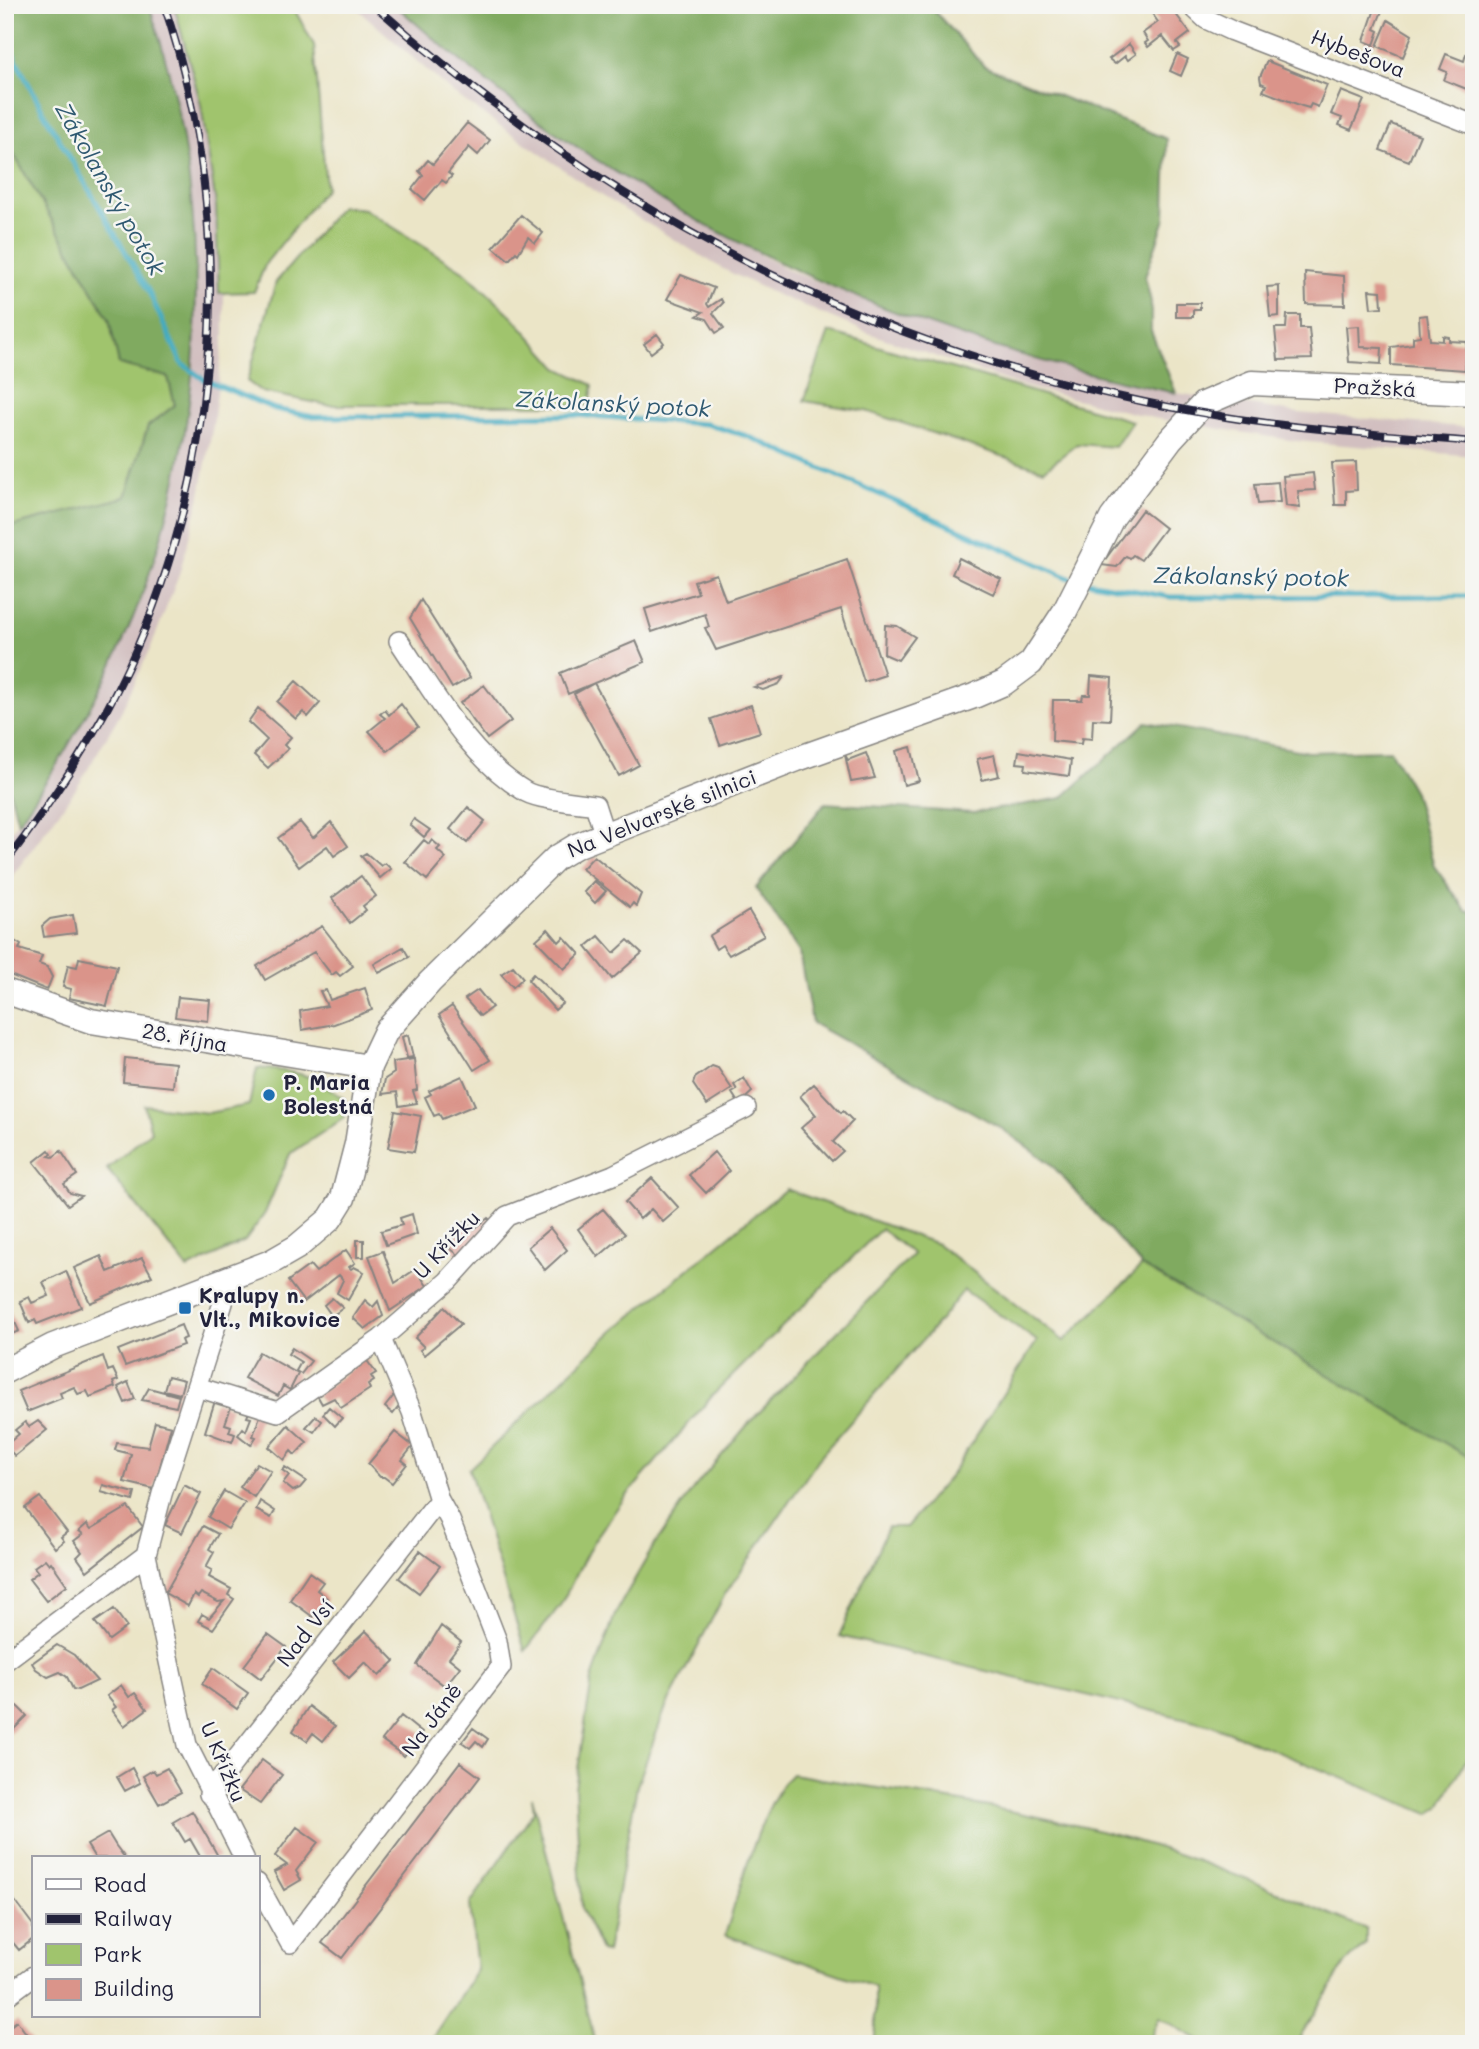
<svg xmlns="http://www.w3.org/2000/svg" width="1479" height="2049" font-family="Mali,sans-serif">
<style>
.industrial{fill:#d2bfc0}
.green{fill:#a0c46d;stroke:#617354;stroke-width:2}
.forest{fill:#80aa60;stroke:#51664e;stroke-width:2}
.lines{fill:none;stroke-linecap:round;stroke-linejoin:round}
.stream{stroke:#42abc1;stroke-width:5}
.building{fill:#da948a}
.minor-casing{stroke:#868481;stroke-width:22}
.major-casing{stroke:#868481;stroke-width:27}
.minor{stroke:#fff;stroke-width:19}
.major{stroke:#fff;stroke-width:24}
.rail-casing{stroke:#22223b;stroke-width:8}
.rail{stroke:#f6f6f2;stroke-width:5;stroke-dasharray:16;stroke-linecap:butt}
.poi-dot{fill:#1f6fb2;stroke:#f6f6f2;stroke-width:2.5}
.labels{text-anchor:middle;stroke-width:5;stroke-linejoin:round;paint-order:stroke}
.street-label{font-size:21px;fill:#22223b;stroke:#f6f6f2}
.poi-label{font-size:21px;font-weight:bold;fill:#22223b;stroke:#f6f6f2;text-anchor:start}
.water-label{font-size:23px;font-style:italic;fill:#2f5971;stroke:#f6f6f2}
</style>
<rect width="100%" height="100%" fill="#f6f6f2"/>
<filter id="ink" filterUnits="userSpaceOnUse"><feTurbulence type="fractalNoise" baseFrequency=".0143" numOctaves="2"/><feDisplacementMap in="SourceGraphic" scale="14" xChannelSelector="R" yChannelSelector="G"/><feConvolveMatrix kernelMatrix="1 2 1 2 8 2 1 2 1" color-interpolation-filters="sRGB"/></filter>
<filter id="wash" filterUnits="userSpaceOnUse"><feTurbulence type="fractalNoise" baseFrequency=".00686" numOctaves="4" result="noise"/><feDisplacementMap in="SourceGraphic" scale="28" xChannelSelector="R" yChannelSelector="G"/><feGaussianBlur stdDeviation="1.57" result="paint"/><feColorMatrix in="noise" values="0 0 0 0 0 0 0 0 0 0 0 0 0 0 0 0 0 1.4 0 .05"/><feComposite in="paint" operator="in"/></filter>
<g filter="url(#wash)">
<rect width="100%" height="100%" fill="#ebe5c7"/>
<!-- industrial -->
<path class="industrial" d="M149,5h30l29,110 16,152v68l-11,90 -14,75 -20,75 -28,72 -31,67 -42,72 -73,100v-46l49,-69 41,-70 30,-65 27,-70 20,-72 13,-73 10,-88 -3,-135 -12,-77z
M353,5h42l76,66 67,49 133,86 115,63 96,39 145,50 132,32 140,23 175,15v28l-178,-15 -143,-23 -134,-33 -148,-51 -96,-40 -52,-25 -123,-74 -147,-102z"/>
<!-- green -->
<path class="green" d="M174,5h118l22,40 12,143 -60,75 -12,29 -35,1 -3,-88 -15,-100z
M5,139l104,180 10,45 49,13 7,28 -27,21 -22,71 -121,31z
M341,206l23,3 102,64 47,44 45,51 35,17 -3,20h-263l-65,-13 -15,-11 29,-99z
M829,332l303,89 -17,26 -38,-3 -33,26 -178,-59 -62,-10z
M257,1068c41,4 53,4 87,31v19l-54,36 -25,59 -20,28 -57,28 -81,-100 44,-38 -7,-26 64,8 41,-8z
M786,1189l151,55 127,97 78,-75 332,194v286l-35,62 -10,6 -217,-89 -373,-89 49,-109h18l45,-52 86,-134 -73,-51 -28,35 -113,128 -98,141 -59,113 -29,79 -30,166 -6,-1 -19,-42 -7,-121 17,-109 24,-67 36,-63 41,-60 56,-66 164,-169 -32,-25 -168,166 -90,105 -30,42 -32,62 -36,47 -56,-182 143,-137z
M792,1774c111,19 226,34 334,64 82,23 161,58 240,91v14l-21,21 -49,80h-90l-47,-27 -11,27h-273v-57l-150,-52c15,-44 35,-130 67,-161z
M532,1797l64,247h-168l49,-74 -7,-66 64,-93z"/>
<!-- forest -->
<path class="forest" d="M5,5h144c61,179 63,381 3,561 -30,93 -78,177 -134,257l-13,-50v-245l121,-31 22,-71 27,-21 -7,-28 -49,-13 -10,-45 -104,-180z
M395,5h534l55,61 183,73 -2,80 -20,58 6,25v29l25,62c-296,-59 -556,-186 -781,-388z
M1146,722l162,30 82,-2 24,42 20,74 32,44 8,2v548l-332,-194 -91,-102 -50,-36 -189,-105 -13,-71 -43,-64 69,-85 148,10 89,-15z"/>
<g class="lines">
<!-- stream -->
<path class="stream" d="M5,39l40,76 103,175 34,74 23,16 70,29 39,8 261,-2 131,9 41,12 327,144
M1087,582l83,15 304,-1"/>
</g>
<g id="blocks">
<!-- building -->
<path class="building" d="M1146,5h23l21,28 -13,10 3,4 -6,4 -12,-15 -14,11 -3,-4 3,-2 -5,-8 15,-11z
M1375,9l7,2 -7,18 4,2 -5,14 -10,-4z
M1388,20l24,15 -9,22 -26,-11z
M1129,44l7,10 -8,6 -3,-4 -10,8 -6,-5z
M1177,54l11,5 -7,17 -11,-5z
M1446,54l18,7 2,-7 8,3v35l-30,-12 3,-8 -7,-3z
M1267,61l60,24 -9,22 -7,-3 -2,4 -7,-2 -39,-15 3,-6 -5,-2 -1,-6z
M1341,91l23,9 -13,30 -12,-5 3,-7 -11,-4z
M467,123l23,17 -12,15 -9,-8 -21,26 4,3 -6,7 -4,-3 -17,20 -13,-11 11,-14 -4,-4 9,-11 5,4z
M1391,124l29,11 -11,26 -29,-11z
M521,215l22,18 -8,10 -7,-6 -10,17 -2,-2 -7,8 -16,-13z
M1305,272l39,4 1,29 -39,-1z
M681,275l33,13 -7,16 2,3 12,-8 2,4 -10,10 11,15 -8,5 -9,-14 -10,-3 6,-4 -36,-13z
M1279,286v30l-9,1 -3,-30z
M1369,290l12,1 1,16 -11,1z
M1176,303h24v7h-7v7h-17z
M1287,315h13v13h9l3,31 -34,1 -3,-32h11z
M1427,315l3,25 13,1v-5l6,1v4l18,1 -2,28 -74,-5v-18l22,-3v-7l7,-1 -1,-20z
M1359,326l1,21 22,1 -1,16 -32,-2 -3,-35z
M657,334l7,9 -13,10 -7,-9z
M1356,462l1,28 -11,1v14h-11l-3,-42z
M1313,473l2,17 -17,1 2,17 -14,-2 -3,-30z
M1278,482l2,20 -22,2 -3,-20z
M1142,510l23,18 -24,32 -8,-5 -3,3 -4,-2 -9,11 -16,-2z
M959,558l42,21 -8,15 -41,-20z
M847,559l38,116 -21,7 -23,-73 -125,41 -11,-22 4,-1 -4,-13 -53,18 -7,-23 53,-16 -4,-12 22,-7 10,27z
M421,600l49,78 -18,10 -42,-70z
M885,625l12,1 18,11 -17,23 -14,-6z
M636,641l9,21 -77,32 -8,-21z
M1091,676l21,2 -2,42 -17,-1 -1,20 -10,-1 -1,6 -29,-3 1,-41h29l1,-5h7z
M784,677l-5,7 -16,6 -9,-3z
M296,681l24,22 -12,14 -5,-5 -7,7 -19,-17z
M594,683l45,82 -20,11 -45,-82z
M484,685l27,36 -24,18 -27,-36z
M401,704l17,23 -31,24 -18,-20 16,-13 -5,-4 5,-4 4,5z
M751,705l9,27 -40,13 -9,-26z
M258,708l33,29 -7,8 4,4 -20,19 -14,-13 13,-15 -19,-18z
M911,747l8,34 -15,4 -8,-34z
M1019,751l52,9 -2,16 -44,-6 1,-6 -9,-1z
M866,753l9,25 -24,4 -6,-27 3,5z
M994,755l5,21 -17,4 -5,-21z
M468,807l17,14 -18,22 -17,-14z
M414,819l16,11 -6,7 -14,-12z
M300,822l13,16 18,-16 17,24 -14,10 -7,-10 -28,21 -21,-29z
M424,840l5,4 3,-4 8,7 -3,3 9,8 -19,22 -22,-18z
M366,853l15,13 4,-3 6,6 -11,9 -19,-22z
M594,856l47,38 -5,12 -3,-3 -3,4 -48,-38z
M361,876l15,20 -13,10 3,4 -16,13 -18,-25z
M594,881l12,10 -11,12 -11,-11z
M749,911l15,25 -35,19 -7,-10 -6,4 -7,-13z
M73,915l3,18 -32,4 -2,-11 8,-7z
M322,926l31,40 -13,10 -4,-4 -4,3 -18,-23 -49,28 -8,-14z
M548,929l11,13 5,-5 16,17 -16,15 -28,-29z
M5,935l16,10 -2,4 23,7 -3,8 8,3 5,10 -5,13 -42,-17z
M599,936l15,17 14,-13 14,13 -30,26 -26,-32z
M403,947l6,10 -30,16 -5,-9z
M79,958l38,8 -10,40 -38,-8 2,-9 -8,-2 5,-22 9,2z
M513,966l10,12 -10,9 -12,-13z
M533,974l30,29 -8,7 -27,-30z
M365,988l7,22 -38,14 -32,6 -2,-19 27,-5 -7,-15 6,-1 4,10z
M478,990l14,17 -12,9 -15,-17z
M178,997l32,3 -2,21 -33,-4z
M452,1006l38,54 -16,10 -35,-55z
M408,1035l5,22 -6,1 -5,-21z
M125,1058l50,5 -2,24 -50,-5z
M414,1059l3,31 -4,1 4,12 -18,3 -2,-14 -15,2 3,-15 9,-6 -1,-11z
M712,1066l6,2 14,21 -25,16 -14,-21 2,-6z
M462,1076l13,29 -33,14 -3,-5 -5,2 -9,-19 6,-3 -2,-3z
M744,1078l8,14 -13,12 -7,-11 5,-3 -3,-5z
M814,1084l27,29 2,-2 10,10 -20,21 10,9 -11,10 -31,-33 15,-13 -16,-19z
M395,1111l26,5 -7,36 -26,-4z
M49,1150l3,4 -3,2 4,1 8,-6 16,24 -13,9 6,9 11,3 -13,9 -34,-43z
M714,1152l15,19 -23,22 -17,-18z
M652,1178l27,30 -16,14 -12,-13 -11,10 -15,-17z
M603,1209l22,25 -27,23 -20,-28z
M412,1214l5,20 -31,11 -5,-14 21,-6 -2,-7z
M488,1218l3,3 -31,35 -13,-10 18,-24 9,7z
M550,1228l17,22 -22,20 -17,-23z
M357,1240h7v17h-7z
M346,1250l9,13 -6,4 2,2 3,-2 10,5 -16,28 -11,-7 6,-13 -4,-5 -35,27 -16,-21 22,-16 6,7z
M383,1251l12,32 21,-14 11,17 -37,25 -21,-55z
M101,1256l7,16 34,-14 10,18 -62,27 -16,-35z
M66,1271l15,36 -44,17 -2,-4 -6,3 -9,-22 9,-4 3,6 17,-7 -6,-14z
M332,1298l11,10 -11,8 -8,-11z
M365,1300l8,7 5,-6 5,15 -18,13 -12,-11z
M8,1307l11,24 -14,6v-28z
M444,1307l17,17 -37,31 -4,-5 4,-3 -9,-9z
M181,1325l5,13 -5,2 2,5 -58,21 -7,-16z
M292,1348l19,13 -10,13 -5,-3 5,-9 -13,-8z
M259,1352l39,22 -8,16 -7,-4 -5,10 -34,-18z
M103,1356l5,15 5,-2 5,11 -5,2 2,5 -25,10 -3,-6 -9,3 -4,-7 -14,6 2,5 -35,14 -9,-21z
M365,1358l11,15 -5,3 3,5 -6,4 2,4 -29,19 -7,-10 -12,6 -5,-9z
M168,1376l16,4 -4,14 -16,-4z
M128,1382l7,17 -10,4 -7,-16z
M149,1388l30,8 -3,11 -34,-7z
M395,1394l9,6 -11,14 -8,-7z
M215,1401l16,6 -6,17 6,2 -2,6 6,2 -3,8 -27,-10z
M329,1407l13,11 -7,8 -12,-12z
M249,1412l11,4 -7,20 3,1 -5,8 -13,-10 5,-7 3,3 5,-13 -4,-1z
M316,1416l6,5 -8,11 -8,-5z
M38,1421l9,9 -32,26 -10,-10 14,-12 -4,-4 10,-8 4,5z
M155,1422l16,4 -17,63 -30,-7 7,-28 -16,-4 2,-7 31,4z
M288,1425l19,17 -12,13 -4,-4 -7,9 -15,-13z
M395,1432l18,14 -11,14 5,4 -15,19 -8,-6h-4l-12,-13z
M257,1463l14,8 -17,26 -14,-10z
M285,1467l21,14 -6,7 -7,3 -10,-8 6,-8 -7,-5z
M103,1485l32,8 -2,8 -32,-9z
M184,1485l17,9 -19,39 -17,-8z
M224,1491l21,12 -17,26 -20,-12z
M40,1497l27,35 -6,5 3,4 -9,7 -30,-40z
M260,1501l15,10 -4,7 -15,-8z
M128,1507l15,20 -56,44 -10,-14 5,-5 -8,-11 9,-7 -4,-3 8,-7 4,5z
M203,1526l15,8 -9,15 5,3 -8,15 6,3 -3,7 22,12 -3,6 6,4 -21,30 -15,-8 4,-7 7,4 15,-17 -6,1 -17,-9 -3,4 -4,-3 -6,12 -23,-13z
M420,1551l20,15 -21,27 -20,-15z
M45,1559l4,5 2,-2 16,23 -21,16 -17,-22 9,-7 -4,-5z
M309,1572l14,10 -6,8 10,8 -3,9 -11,10 -23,-17z
M114,1609l13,18 -18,13 -14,-18z
M441,1626l20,16 -12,16 11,9 -15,19 -28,-21z
M366,1631l29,30 -16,15 -14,-14 -16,16 -16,-16z
M268,1634l18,13 -25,32 -17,-13z
M57,1645l17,10 23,26 -19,9 -5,-1 -6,-12 -7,-5 -12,5 -12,-8 -4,-6z
M213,1668l35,25 -11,16 -35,-25z
M121,1685l8,12 6,-4 12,16 -23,17 -12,-16 4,-3 -9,-11z
M7,1696l20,20 -22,22v-40z
M309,1706l26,20 -12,15 -10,-8 -6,8 -14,-10z
M401,1716l21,17 -18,23 -22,-16z
M473,1728l15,11 -5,8 -7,-6 -6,7 -8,-6z
M262,1760l20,15 -22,29 -21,-14z
M460,1762l20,15 -138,181 -20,-15z
M132,1768l8,15 -15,8 -8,-14z
M167,1768l14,24 -22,12 -16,-28 10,-6 3,4z
M192,1811l22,38 5,9h-18l-11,-19 -5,3 -12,-20z
M297,1827l21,15 -22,29 5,9 -17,10 -10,-18 13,-7 -12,-9z
M108,1833l8,13 9,12h-30l-8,-13z
M15,1901l18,24v14l-14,11 -14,-17v-24z
M17,2021l17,23h-29v-14z"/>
</g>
</g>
<g filter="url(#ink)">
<use href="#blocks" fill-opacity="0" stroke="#868481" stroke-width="2"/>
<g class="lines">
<defs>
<path id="minor" d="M1191,5l15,14 26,12 242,94
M399,641c35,52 71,118 127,151 15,8 51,10 69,13l10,31
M224,1281l-1,22 -61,191 -16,61 41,190 57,113
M197,1387l81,25 103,-73 67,-58 59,-65 106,-41 133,-67
M5,1661l141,-106
M209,1794l230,-294
M257,1883l33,60 211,-276 -4,-26 -47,-121 -11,-20 -27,-88 -31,-73
M5,1997l28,-21"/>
<path id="major" d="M5,991l86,30 278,46
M5,1371l48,-25 218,-84 26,-15 33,-28 13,-21 14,-54 12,-77 17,-36 44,-49 126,-124 20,-12 221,-87 177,-63 30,-13 27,-20 34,-52 47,-93 58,-78 33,-36 49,-21 222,10"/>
</defs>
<!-- minor casing -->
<use href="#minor" class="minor-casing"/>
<!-- major casing -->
<use href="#major" class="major-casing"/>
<!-- minor -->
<use href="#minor" class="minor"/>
<!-- major -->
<use href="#major" class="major"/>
<defs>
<path id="rail" d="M374,5c246,219 525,360 852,412 82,13 165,18 248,25
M5,863c38,-49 72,-100 102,-154 114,-211 134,-478 57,-704"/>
</defs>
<!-- rail casing -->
<use href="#rail" class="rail-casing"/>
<!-- rail -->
<use href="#rail" class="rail"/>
</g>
</g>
<!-- markers -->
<g class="poi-dot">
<circle cx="269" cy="1095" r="7"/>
<rect x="178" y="1301" width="14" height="14" rx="3.5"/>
</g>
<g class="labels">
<!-- street labels -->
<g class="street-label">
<text transform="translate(1358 54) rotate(21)" y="7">Hybešova</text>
<text transform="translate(1375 388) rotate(3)" y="7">Pražská</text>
<text transform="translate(662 814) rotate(-22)" y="7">Na Velvarské silnici</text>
<text transform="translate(185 1038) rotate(10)" y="7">28. října</text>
<text transform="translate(447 1245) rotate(-46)" y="7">U Křížku</text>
<text transform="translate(306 1633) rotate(-52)" y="7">Nad Vsí</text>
<text transform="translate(432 1720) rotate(-53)" y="7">Na Jáně</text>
<text transform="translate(223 1762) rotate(67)" y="7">U Křížku</text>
</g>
<!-- poi labels -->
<g class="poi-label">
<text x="283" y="1090">P. Maria<tspan x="283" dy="24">Bolestná</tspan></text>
<text x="199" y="1303">Kralupy n.<tspan x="199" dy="24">Vlt., Mikovice</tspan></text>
</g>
<!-- water labels -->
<g class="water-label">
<text transform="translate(110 189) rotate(60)" y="8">Zákolanský potok</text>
<text transform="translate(613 404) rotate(3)" y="8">Zákolanský potok</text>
<text transform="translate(1251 577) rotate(1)" y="8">Zákolanský potok</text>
</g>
</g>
<!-- margin -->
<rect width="1479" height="2049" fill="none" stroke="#f6f6f2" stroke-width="28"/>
<!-- legend -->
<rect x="32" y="1856" width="228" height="161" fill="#f6f6f2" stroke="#a1a1a9" stroke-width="2"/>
<rect x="46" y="1879" width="35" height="10" fill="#ffffff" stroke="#a1a1a9" stroke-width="2"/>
<text x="94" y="1892" font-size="21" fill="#22223b">Road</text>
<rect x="46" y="1914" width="35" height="10" fill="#22223b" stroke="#a1a1a9" stroke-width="2"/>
<text x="94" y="1926" font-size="21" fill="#22223b">Railway</text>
<rect x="46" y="1944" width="35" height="21" fill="#a0c46d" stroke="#a1a1a9" stroke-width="2"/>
<text x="94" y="1962" font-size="21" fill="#22223b">Park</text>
<rect x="46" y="1979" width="35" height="21" fill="#da948a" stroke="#a1a1a9" stroke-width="2"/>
<text x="94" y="1996" font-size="21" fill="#22223b">Building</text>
</svg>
